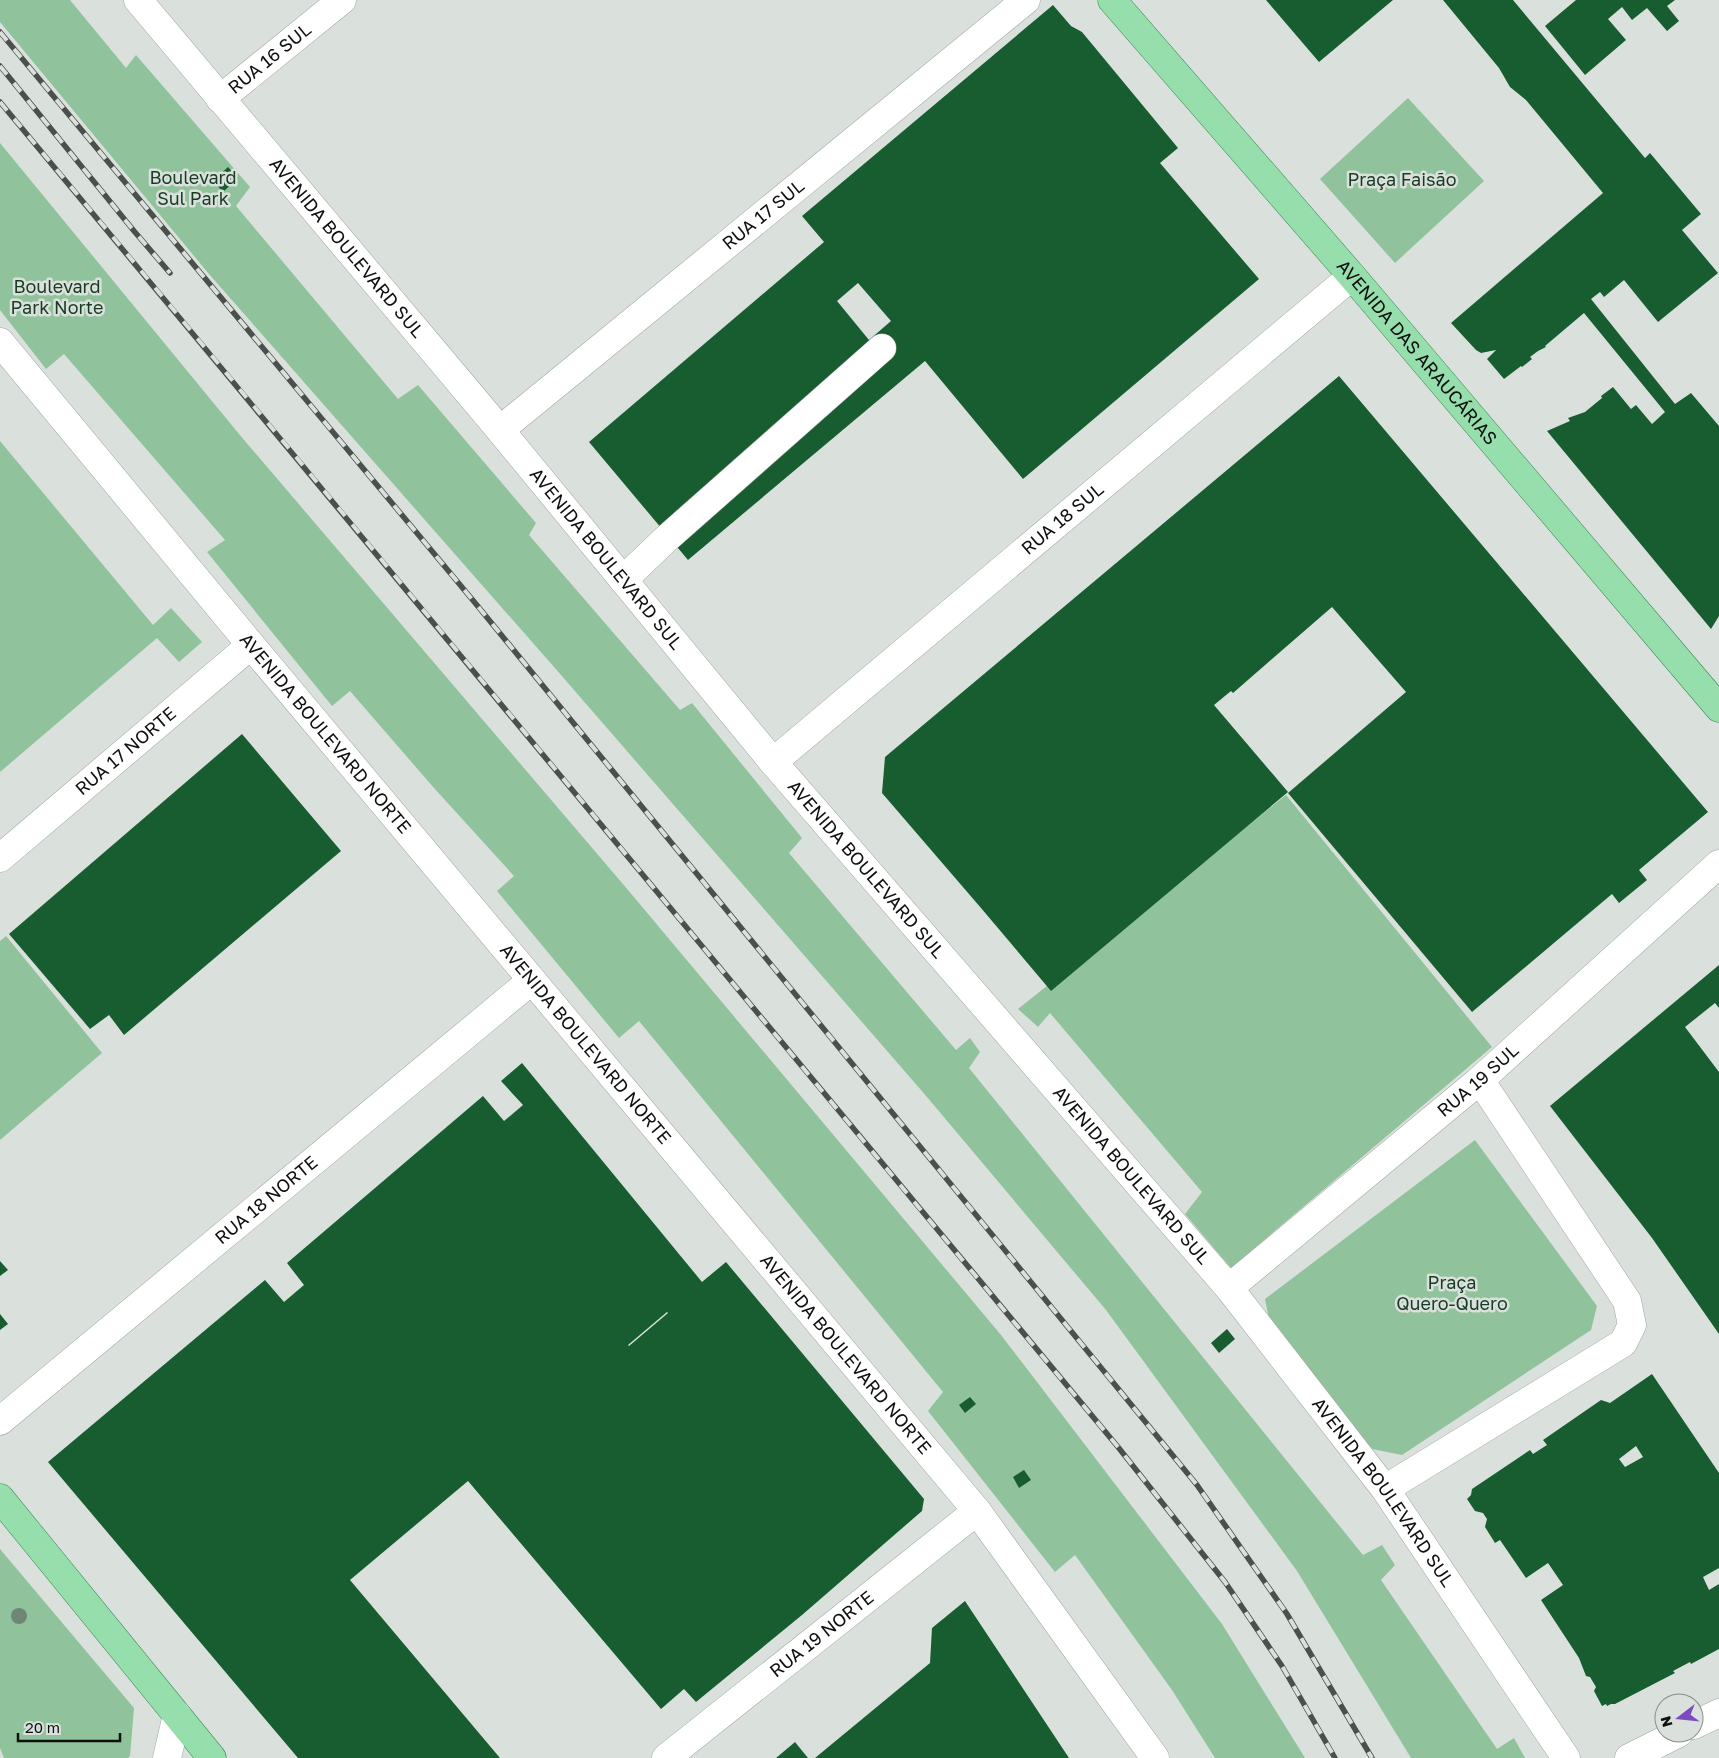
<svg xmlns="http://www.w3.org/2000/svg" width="1719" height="1758" font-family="'Golos Text',sans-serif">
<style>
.green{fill:#90c29b}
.building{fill:#185d30;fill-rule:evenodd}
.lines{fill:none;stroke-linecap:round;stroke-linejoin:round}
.minor-casing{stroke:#a0a5a1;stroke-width:29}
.major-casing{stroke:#398852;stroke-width:29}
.minor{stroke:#fff;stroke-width:28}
.major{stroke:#96dfad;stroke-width:28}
.rail-casing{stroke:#4c504d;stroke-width:5.5}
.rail{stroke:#dae1dc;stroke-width:4;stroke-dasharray:11;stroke-linecap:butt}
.tree{fill:#6f8676}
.labels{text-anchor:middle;stroke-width:5;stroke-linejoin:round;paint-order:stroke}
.street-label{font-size:18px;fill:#0e100e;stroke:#dae1dc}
.park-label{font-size:18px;fill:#183c22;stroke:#dae1dc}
</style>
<rect width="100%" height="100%" fill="#dae1dc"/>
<!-- green -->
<path class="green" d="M0,0h70l56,68 10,-13 114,132 -14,19 162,193 20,-14 118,138 -7,12 151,175 12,-7 110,135 -13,15 167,197 14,-12 10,14 -11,16 394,487 19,-10 13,20 -14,15 116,169 17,-11 11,20h-114l-114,-187 -191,-261 -179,-213 -366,-422 -352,-401 -209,-252z
M1408,98l76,83 -89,82 -75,-84z
M0,143l239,291 389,456 373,445 221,289 83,134h-90l-43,-68 -97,-135 -20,17 -127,-161 15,-19 -304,-371 -20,17 -122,-147 17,-15 -80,-88 -84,-97 -18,15 -125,-154 18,-12 -161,-186 -18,15 -46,-59z
M0,441l153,184 18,-17 31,34 -23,20 -22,-24 -157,134z
M1286,795l206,252 -261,221 -46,-54 17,-22 -152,-179 -12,14 -20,-18z
M6,936l96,117 -102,87v-199z
M1475,1140l122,166 -6,24 -189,125 -30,-6 -102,-125 -5,-25z
M0,1549l134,159 -4,48 -2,2h-124l-4,-10z"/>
<!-- building -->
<path class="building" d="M1266,0h127l-74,62z
M1443,0h70l132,158 5,-5 51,61 -19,16 36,43 -60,49 -34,-42 -20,17 -4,-5 -9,7 84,105 16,-11 28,33v190l-8,13 -164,-198 23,-10 -2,-3 17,-6 17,-14 -1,-2 12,-9 18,22 5,-4 16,19 13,-12 -81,-99 -39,33 1,1 -8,4 -8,6 2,2 -10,8 -1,-1 -17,13 -17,-20 9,-9 -15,3 -5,-3 -25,-27 152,-130 -77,-93 -16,-13 -11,-19z
M1576,0h99l-8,6 12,15 -12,10 -20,-23 -15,12 -10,-13 -14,12 18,21 -41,35 -40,-49z
M1053,5l18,21 11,6 96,116 -18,15 99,116 -236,200 -98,-118 -237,199 -99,-118 235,-200 -22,-26zM858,283l33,38 -22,19 -32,-39z
M228,167l10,11 -15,14 -10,-11z
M1339,376l369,436 -69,58 8,10 -28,23 -7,-9 -140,118 -184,-219 118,-101 -74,-85 -99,86 -2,-2 -17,14 74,87 -237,199 -70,-83 -99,-115 3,-36z
M242,734l99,117 -217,184 -15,-20 -19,14 -81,-95z
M1719,965v43l-4,-5 -30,24 34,45v262l-67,-96 -102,-132z
M522,1063l180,219 24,-20 198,237 -2,12 -120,104 -106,87 -12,-13 -23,20 -193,-228 -118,99 150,178h-202l-250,-296 217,-182 19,22 20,-17 -17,-22 196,-167 21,25 19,-16 -22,-24zM667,1312l1,1 -39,33 -1,-1z
M0,1261l8,9 -8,6z
M0,1314l8,10 -8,6z
M1227,1329l8,10 -16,14 -8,-10z
M1652,1374l67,99v95l-16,9 6,13 10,-6v65l-28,15 -1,-2 -17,9 2,2 -60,31h-4l-4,2 -1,-2 -4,2 -8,-15 2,-4 -6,-10 -4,-1 -7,-18 -38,-58 22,-15 -15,-22 -22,15 -26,-38 -5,3 -10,-16 2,-8 -4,-6 -8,-2 -8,-12 4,-4 1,-6 58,-39 3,4 14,-9 -4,-5 58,-40 9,3zM1636,1446l7,11 -18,10 -6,-8z
M970,1397l6,7 -11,9 -6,-8z
M1024,1470l7,10 -12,8 -6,-11z
M965,1601l104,157h-254l115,-95 2,-35z
M795,1742l13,16h-32z"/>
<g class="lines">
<defs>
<g id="minor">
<path id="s1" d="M138,0l362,430 273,332 456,526 156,201 181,269"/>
<path id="s2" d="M220,99l122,-99"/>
<path id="s3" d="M0,342l251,303 726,866 178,247"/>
<path id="s4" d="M500,430l526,-430"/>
<path d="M623,580l43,-41 216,-191"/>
<path id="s5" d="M773,762l579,-486"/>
<path id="s6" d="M0,858l251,-213"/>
<path id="s7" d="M1229,1288l251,-208 239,-216"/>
<path id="s8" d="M0,1421l532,-441"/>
<path d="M1385,1489l238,-146 9,-18 -5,-24 -147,-221"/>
<path d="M1694,1725l25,-12"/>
<path d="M167,1758l10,-43"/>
<path id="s9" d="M666,1758l311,-247"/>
<path d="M1629,1758l50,-25"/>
</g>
<g id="major">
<path id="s10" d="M1112,0l240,276 367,432"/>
<path d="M0,1498l212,260"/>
</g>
</defs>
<!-- minor casing -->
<use href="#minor" class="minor-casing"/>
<!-- major casing -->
<use href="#major" class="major-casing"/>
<!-- minor -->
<use href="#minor" class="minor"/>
<!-- major -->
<use href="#major" class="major"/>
<defs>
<path id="rail" d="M0,32l476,572 721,881 90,129 85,144
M0,66l134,165 36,42
M0,102c374,447 745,897 1118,1345l107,135 57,84 53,92"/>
</defs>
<!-- rail casing -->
<use href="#rail" class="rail-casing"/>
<!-- rail -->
<use href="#rail" class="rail"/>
</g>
<!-- trees -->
<circle class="tree" cx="19" cy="1616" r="8"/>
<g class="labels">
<!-- street labels -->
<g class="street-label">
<text dy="6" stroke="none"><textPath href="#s2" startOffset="64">RUA 16 SUL</textPath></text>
<text dy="6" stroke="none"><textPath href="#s4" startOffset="340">RUA 17 SUL</textPath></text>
<text dy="6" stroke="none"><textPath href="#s1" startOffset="324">AVENIDA BOULEVARD SUL</textPath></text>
<text dy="6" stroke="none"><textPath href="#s10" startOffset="466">AVENIDA DAS ARAUCÁRIAS</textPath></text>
<text dy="6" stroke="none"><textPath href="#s5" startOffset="378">RUA 18 SUL</textPath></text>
<text dy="6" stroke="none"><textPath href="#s1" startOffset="729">AVENIDA BOULEVARD SUL</textPath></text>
<text dy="6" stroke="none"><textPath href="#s3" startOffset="509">AVENIDA BOULEVARD NORTE</textPath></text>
<text dy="6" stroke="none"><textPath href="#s6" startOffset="165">RUA 17 NORTE</textPath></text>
<text dy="6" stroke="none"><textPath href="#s1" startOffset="1134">AVENIDA BOULEVARD SUL</textPath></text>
<text dy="6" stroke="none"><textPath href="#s3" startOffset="914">AVENIDA BOULEVARD NORTE</textPath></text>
<text dy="6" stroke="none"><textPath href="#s7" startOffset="324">RUA 19 SUL</textPath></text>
<text dy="6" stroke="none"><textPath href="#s1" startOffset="1539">AVENIDA BOULEVARD SUL</textPath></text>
<text dy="6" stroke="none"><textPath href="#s8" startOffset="346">RUA 18 NORTE</textPath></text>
<text dy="6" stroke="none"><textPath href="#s3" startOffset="1319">AVENIDA BOULEVARD NORTE</textPath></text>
<text dy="6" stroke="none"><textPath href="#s1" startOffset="1944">AVENIDA BOULEVARD SUL</textPath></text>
<text dy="6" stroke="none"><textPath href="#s9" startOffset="199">RUA 19 NORTE</textPath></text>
</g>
<!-- park labels -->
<g class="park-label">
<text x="193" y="184">Boulevard<tspan x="193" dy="21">Sul Park</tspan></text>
<text x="1402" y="186">Praça Faisão</text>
<text x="57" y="293">Boulevard<tspan x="57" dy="21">Park Norte</tspan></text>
<text x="1452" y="1289">Praça<tspan x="1452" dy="21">Quero-Quero</tspan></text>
</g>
</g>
<!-- north arrow -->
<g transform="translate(1679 1718) rotate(254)"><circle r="24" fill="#dae1dc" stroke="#888d8a"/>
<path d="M0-4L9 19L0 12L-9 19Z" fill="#7e49c0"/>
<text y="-8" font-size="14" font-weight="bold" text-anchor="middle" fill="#0e100e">N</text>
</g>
<!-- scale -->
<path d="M18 1733v8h102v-8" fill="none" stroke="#0e100e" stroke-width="2.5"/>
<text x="25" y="1733" font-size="15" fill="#0e100e" stroke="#dae1dc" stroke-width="4" paint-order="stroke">20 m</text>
</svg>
